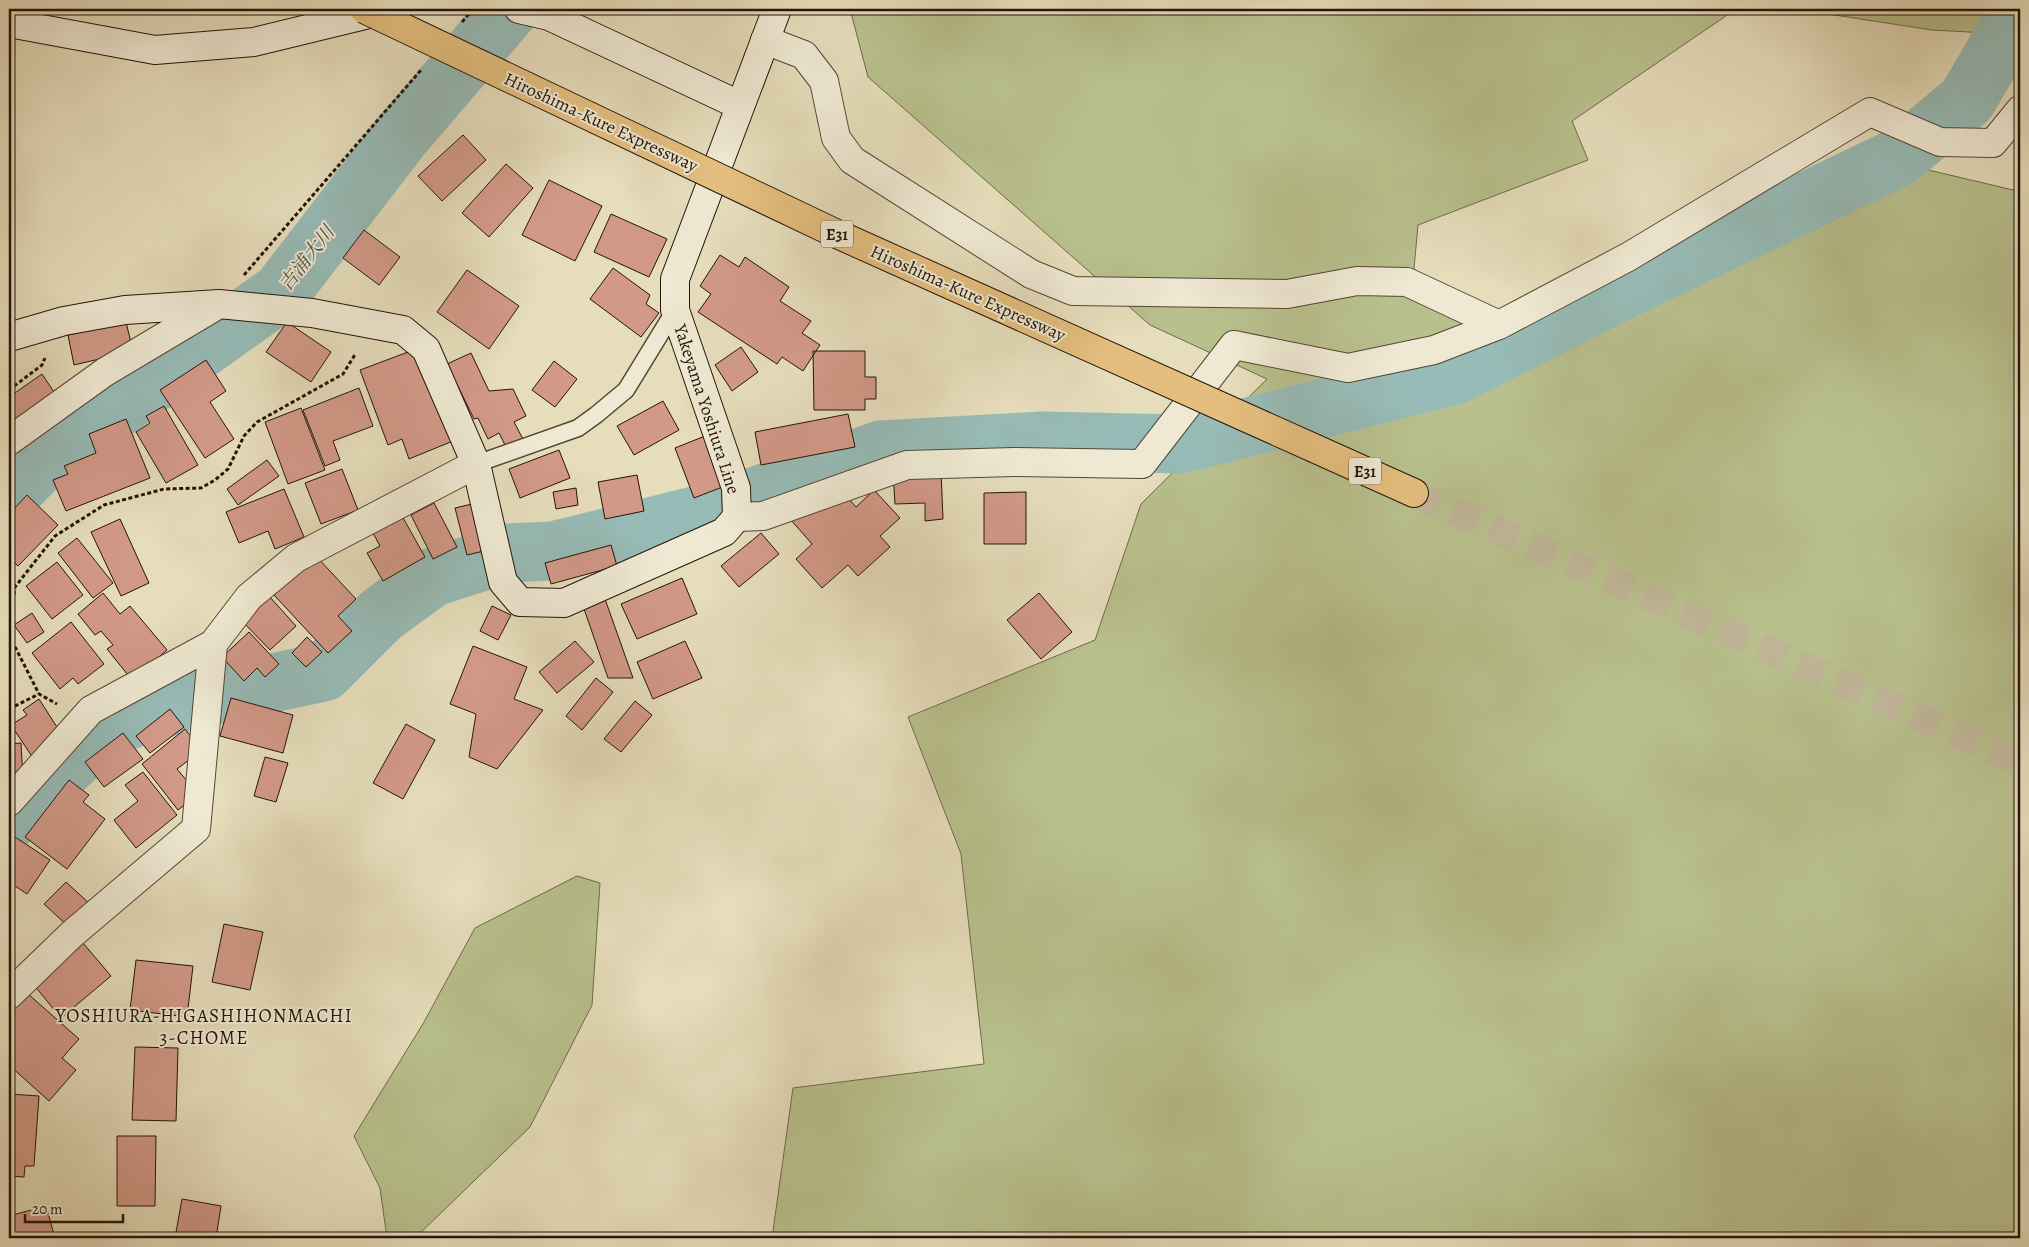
<svg xmlns="http://www.w3.org/2000/svg" width="2029" height="1247" font-family="Alegreya,'Noto Serif JP',serif">
<style>
.green{fill:#b8c08d;stroke:#6e6a4a}
.lines{fill:none;stroke-linecap:round;stroke-linejoin:round}
.river{stroke:#97bbb6;stroke-width:59}
.building{fill:#d29988;stroke:#241408}
.highway-tunnel{stroke:#bfb597;stroke-width:28;stroke-dasharray:28 14;stroke-linecap:butt}
.lane-casing{stroke:#544635;stroke-width:19}
.street-casing{stroke:#544635;stroke-width:30}
.secondary-casing{stroke:#241408;stroke-width:30}
.highway-casing{stroke:#241408;stroke-width:30}
.path{stroke:#241408;stroke-width:3;stroke-dasharray:4 2.5;stroke-linecap:butt}
.lane{stroke:#efe9d3;stroke-width:16}
.street{stroke:#efe9d3;stroke-width:28}
.secondary{stroke:#efe9d3;stroke-width:28}
.highway{stroke:#e3be7e;stroke-width:28}
.highway-bridge-casing{stroke:#241408;stroke-width:30;stroke-linecap:butt}
.highway-bridge{stroke:#e3be7e;stroke-width:28}
.labels{text-anchor:middle;stroke-width:4;stroke-linejoin:round;paint-order:stroke}
.shield{fill:#efe9d3;stroke:#615445;stroke-width:1}
.shield-label{font-size:16px;font-weight:bold;fill:#241408}
.street-label{font-size:18px;fill:#241408;stroke:#efe9d3}
.water-label{font-size:19px;font-style:italic;fill:#4c4e45;stroke:#efe9d3}
.neighbourhood-label{font-size:19px;letter-spacing:1px;fill:#241408;stroke:#efe9d3}
</style>
<rect width="100%" height="100%" fill="#e6ddbb"/>
<filter id="stains"><feTurbulence type="fractalNoise" baseFrequency=".004" numOctaves="4"/><feColorMatrix values="0 0 0 0 .2 0 0 0 0 .09 0 0 0 0 .02 0 0 0 .5 -.17"/></filter>
<radialGradient id="worn" r=".72"><stop offset=".6" stop-color="#630" stop-opacity="0"/><stop offset="1" stop-color="#630" stop-opacity=".3"/></radialGradient>
<!-- green -->
<path class="green" d="M850,9h886l-164,112 16,39 -170,65 -4,44 121,87 326,-202 152,36 7,-8v1056h-1248l21,-150 191,-24 -23,-210 -53,-137 187,-77 46,-136 126,-125 -117,-54 -282,-248z
M1795,9h211l-19,24 -55,-3z
M577,876l23,7 -8,122 -62,122 -115,111h-28l-7,-50 -26,-52 70,-114 51,-94z"/>
<g class="lines">
<!-- river -->
<path class="river" d="M9,495l32,-32 240,-171 121,-157 108,-126
M9,821l68,-65 46,-34 59,-20 142,-30 57,-57 52,-38 76,-24 44,-2 166,-41 162,-60 161,-9 139,3 274,-69 168,-85 276,-133 68,-57 53,-91"/>
</g>
<!-- building -->
<path class="building" d="M463,135l23,25 -44,41 -24,-25z
M506,164l27,24 -44,49 -27,-24z
M549,180l53,26 -27,55 -53,-26z
M611,214l56,25 -18,38 -55,-25z
M364,230l36,27 -21,28 -36,-27z
M720,255l19,12 6,-10 44,30 -9,14 31,20 -9,12 18,12 -17,26 -21,-14 -5,7 -79,-52 13,-18 -11,-8z
M613,268l37,27 -4,9 13,9 -18,24 -51,-38z
M467,270l52,36 -30,43 -52,-37z
M126,322l7,29 -59,14 -6,-30z
M287,322l44,30 -20,30 -45,-30z
M741,347l17,25 -26,19 -17,-26z
M416,349l37,92 -44,18 -7,-20 -14,6 -28,-75z
M813,351h52v26h11v22h-11v11h-51z
M471,353l18,38 24,-2 13,27 -12,6 10,19 -17,8 -8,-16 -11,6 -10,-21 -4,1 -27,-55z
M206,360l20,31 -16,11 24,37 -29,19 -45,-68z
M554,361l23,18 -22,28 -23,-17z
M42,374l12,18 -45,31v-26z
M359,388l14,38 -40,15 7,19 -15,6 -22,-56z
M663,401l16,29 -45,25 -17,-29z
M164,406l34,59 -32,18 -30,-51 14,-9 -4,-7z
M301,408l24,62 -37,14 -23,-62z
M848,414l7,33 -94,18 -6,-33z
M126,419l24,59 -84,33 -13,-31 15,-6 -4,-8 32,-13 -7,-19z
M710,434l20,50 -36,14 -19,-50z
M559,450l11,28 -50,20 -11,-29z
M267,460l12,16 -41,29 -11,-16z
M342,469l16,41 -37,14 -16,-41z
M941,470l2,49 -18,2v-18l-30,1 -2,-31z
M637,475l7,36 -39,8 -7,-37z
M576,488l2,17 -22,4 -3,-17z
M284,489l20,48 -29,12 -7,-18 -29,12 -13,-31z
M841,490l15,17 18,-17 26,28 -20,18 10,11 -32,29 -10,-11 -26,23 -26,-29 16,-15 -21,-24z
M1026,492v52h-42v-51z
M27,495l31,30 -40,41 -9,-9v-43z
M434,503l23,44 -24,12 -22,-44z
M476,503l12,47 -21,5 -12,-47z
M402,516l23,41 -42,24 -16,-28 13,-7 -7,-13z
M120,519l29,64 -28,13 -30,-64z
M761,533l18,21 -40,33 -18,-21z
M77,538l36,45 -20,15 -35,-45z
M611,545l6,21 -66,18 -6,-21z
M316,556l40,43 -18,17 14,15 -24,22 -54,-58z
M57,562l26,33 -31,24 -26,-33z
M682,578l15,36 -60,25 -16,-35z
M103,593l17,21 10,-8 37,44 -35,30 -25,-31 6,-4 -12,-14 -6,4 -17,-21z
M1039,593l33,39 -31,27 -34,-39z
M269,596l27,30 -26,24 -28,-29z
M605,599l28,79h-25l-25,-72z
M492,606l19,9 -13,25 -18,-9z
M32,613l12,19 -17,11 -13,-18z
M71,622l33,42 -26,20 -5,-6 -13,11 -28,-36z
M249,632l30,32 -14,13 -8,-9 -13,13 -22,-24z
M307,637l15,15 -16,15 -14,-14z
M575,641l19,21 -37,31 -18,-21z
M685,641l17,37 -49,21 -16,-37z
M473,646l54,21 -13,32 29,11 -46,59 -28,-12 7,-43 -26,-10z
M596,678l17,14 -31,38 -16,-14z
M231,698l62,17 -10,38 -63,-17z
M39,699l25,39 -31,20 -22,-33 16,-10 -4,-5z
M635,701l17,14 -31,37 -17,-13z
M170,709l14,18 -34,26 -14,-17z
M406,724l29,16 -32,59 -30,-16z
M185,729l17,21 -25,19 21,25 -20,16 -36,-46z
M123,733l20,26 -39,28 -19,-25z
M21,743l2,38 -14,8v-45z
M265,757l23,6 -12,39 -22,-6z
M143,772l34,43 -41,33 -22,-28 24,-19 -13,-16z
M69,780l20,15 -6,7 22,17 -38,50 -42,-32z
M12,835l38,25 -23,34 -18,-12v-41z
M66,882l25,23 -21,23 -26,-24z
M224,924l39,8 -13,58 -38,-8z
M83,943l28,33 -50,42 -28,-34z
M136,960l57,6 -6,51 -57,-7z
M27,993l52,46 -17,19 14,12 -27,31 -40,-36v-52z
M135,1047l43,1 -2,73 -44,-1z
M9,1094l30,2 -5,70h-9l-1,11 -15,-1z
M117,1136h39l-1,70h-38z
M182,1199l39,7 -5,32h-41z
M46,1206l9,32h-44l-2,-22z"/>
<g class="lines">
<!-- highway-tunnel -->
<path class="highway-tunnel" d="M1414,493l606,269"/>
<defs>
<path id="lane" d="M476,464l102,-36 18,-13 30,-25 49,-80"/>
<path id="street" d="M765,40l39,15 20,26 12,57 16,22 179,114 42,17 214,3 70,-13 50,1 92,43
M9,441l96,-69 114,-68
M737,517l26,-1 144,-51 107,-3 128,2 92,-119 114,23 86,-18 65,-25 129,-68 242,-145 70,30 53,1 27,-33
M9,802l82,-92 122,-66
M9,995l63,-61 124,-105 17,-185 36,-47 47,-39 180,-94"/>
<path id="secondary" d="M519,9l30,7 190,89
M9,23l146,27 99,-8 136,-33
M9,337l55,-16 61,-11 94,-6 93,9 91,17 23,19 50,115 27,118 17,20 44,1 160,-71 13,-15 -1,-29 -61,-178v-31l102,-270"/>
<path id="highway" d="M1316,449l98,44"/>
</defs>
<!-- lane casing -->
<use href="#lane" class="lane-casing"/>
<!-- street casing -->
<use href="#street" class="street-casing"/>
<!-- secondary casing -->
<use href="#secondary" class="secondary-casing"/>
<!-- highway casing -->
<use href="#highway" class="highway-casing"/>
<!-- path -->
<path class="path" d="M462,22l11,-13
M244,275l177,-205
M9,390l33,-25 3,-7
M9,627l6,-40 40,-51 49,-31 60,-16 37,-1 14,-8 13,-11 16,-33 13,-14 86,-48 13,-21
M9,635l30,59
M9,709l30,-15 18,10"/>
<!-- lane -->
<use href="#lane" class="lane"/>
<!-- street -->
<use href="#street" class="street"/>
<!-- secondary -->
<use href="#secondary" class="secondary"/>
<!-- highway -->
<use href="#highway" class="highway"/>
<defs>
<path id="highway-bridge" d="M364,9l473,225 479,215"/>
</defs>
<!-- highway-bridge casing -->
<use href="#highway-bridge" class="highway-bridge-casing"/>
<!-- highway-bridge -->
<use href="#highway-bridge" class="highway-bridge"/>
</g>
<g class="labels">
<!-- shield labels -->
<g class="shield">
<rect x="821" y="220.5" width="32" height="27" rx="4"/>
<rect x="1349" y="457.5" width="32" height="27" rx="4"/>
</g>
<g class="shield-label">
<text x="837" y="240">E31</text>
<text x="1365" y="477">E31</text>
</g>
<!-- street labels -->
<g class="street-label">
<text transform="translate(601 122) rotate(25)" y="6">Hiroshima-Kure Expressway</text>
<text transform="translate(968 293) rotate(24)" y="6">Hiroshima-Kure Expressway</text>
<text transform="translate(707 409) rotate(72)" y="6">Yakeyama Yoshiura Line</text>
</g>
<!-- water labels -->
<g class="water-label">
<text transform="translate(306 258) rotate(-52)" y="7">吉浦大川</text>
</g>
<!-- neighbourhood labels -->
<g class="neighbourhood-label">
<text x="204" y="1022">YOSHIURA-HIGASHIHONMACHI<tspan x="204" dy="22">3-CHOME</tspan></text>
</g>
</g>
<!-- margin -->
<rect width="2029" height="1247" fill="none" stroke="#e6ddbb" stroke-width="30"/>
<rect x="10" y="10" width="2009" height="1227" fill="none" stroke="#241408" stroke-width="2.5"/>
<rect x="15" y="15" width="1999" height="1217" fill="none" stroke="#241408"/>
<!-- scale -->
<path d="M25 1214v8h98v-8" fill="none" stroke="#241408" stroke-width="2.5"/>
<text x="32" y="1214" font-size="15" fill="#241408" stroke="#efe9d3" stroke-width="4" paint-order="stroke">20 m</text>
<rect width="100%" height="100%" filter="url(#stains)"/>
<rect width="100%" height="100%" fill="url(#worn)"/>
</svg>
